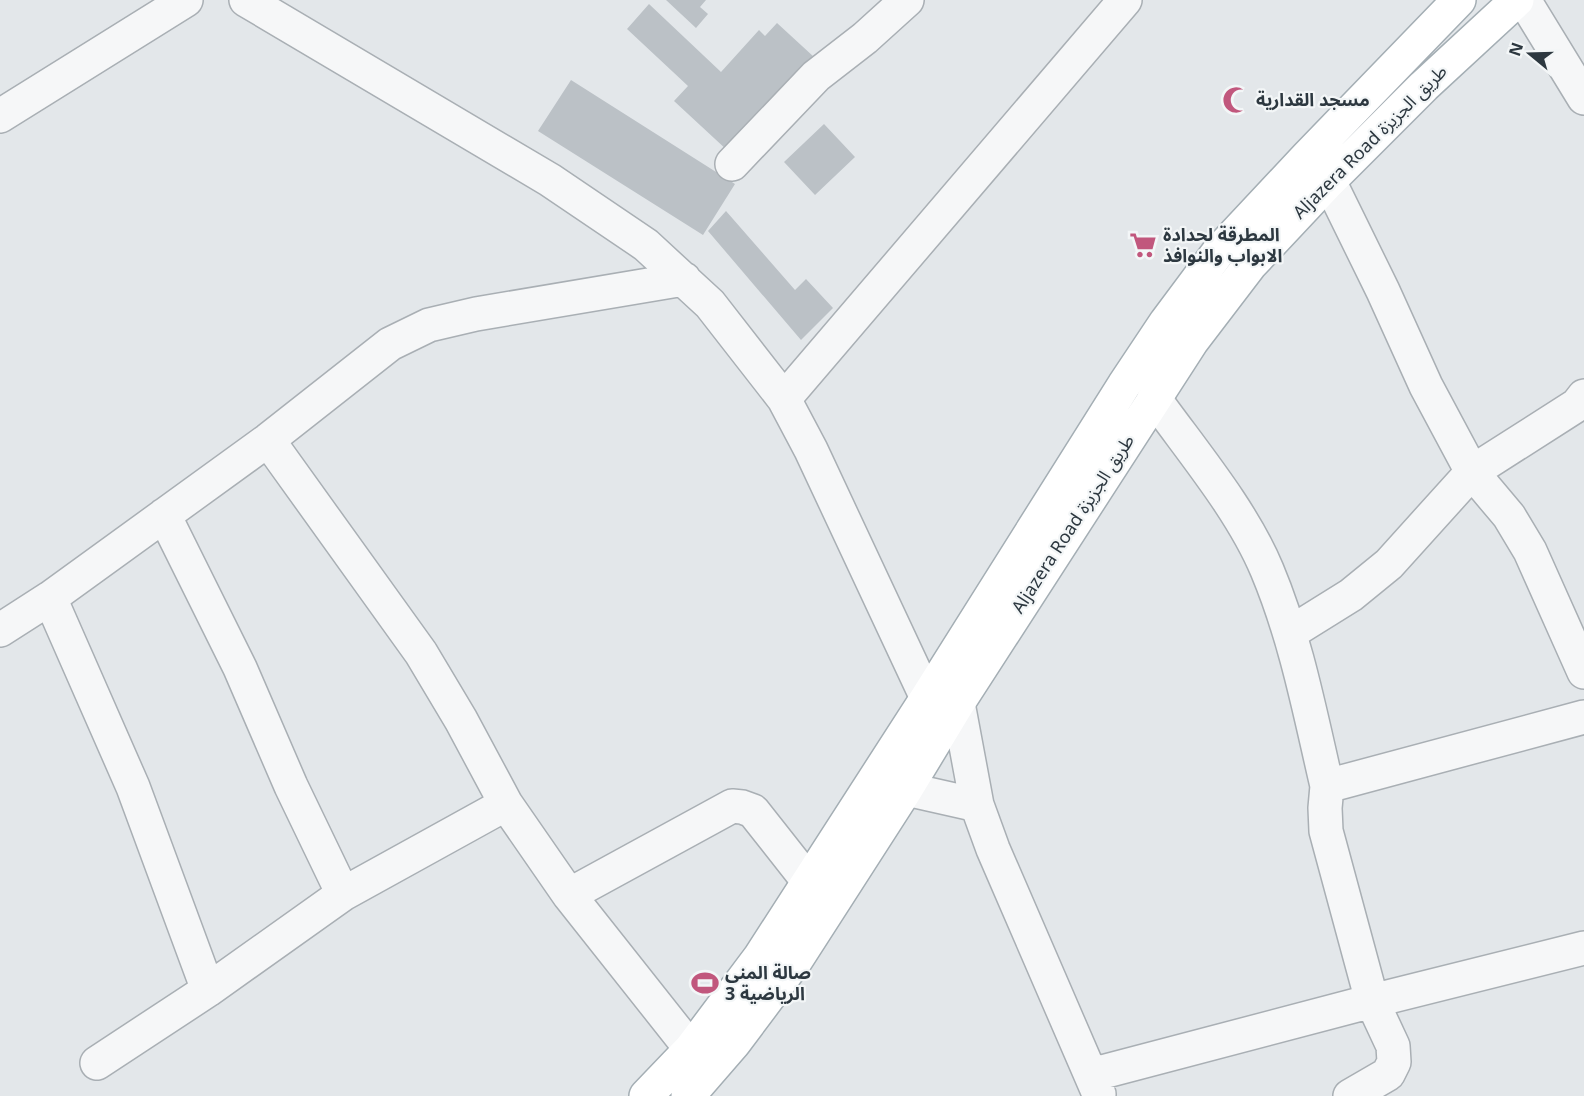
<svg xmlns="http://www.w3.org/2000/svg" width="1584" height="1096" font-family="'Noto Sans','Noto Sans Arabic',sans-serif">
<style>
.building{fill:#bbc1c6}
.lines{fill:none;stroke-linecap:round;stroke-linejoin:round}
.minor-casing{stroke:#a9afb4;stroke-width:36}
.major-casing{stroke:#a4aeb4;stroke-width:36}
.minor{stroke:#f6f7f8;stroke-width:33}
.major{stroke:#fff;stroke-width:33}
.labels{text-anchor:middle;stroke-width:4.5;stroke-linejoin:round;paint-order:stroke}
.poi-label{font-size:18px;font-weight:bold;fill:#2d3840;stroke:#f3f6f7;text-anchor:start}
.street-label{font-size:18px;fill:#2d3840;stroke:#f3f6f7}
</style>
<rect width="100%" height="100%" fill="#e3e7ea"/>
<!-- building -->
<path class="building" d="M666,0h40l-6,7 8,7 -12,14z
M649,4l72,68 38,-42 6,6 12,-13 37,34 -86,94 -54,-50 14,-15 -61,-57z
M571,80l164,104 -32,51 -165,-104z
M824,124l31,33 -40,38 -31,-33z
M726,211l69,79 11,-11 27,29 -32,32 -93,-109z"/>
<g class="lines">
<defs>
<path id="minor" d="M246,0l304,180 96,65 64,59 74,95 27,51 116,248 13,21
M1524,0l60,98
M0,116l186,-116
M732,164l84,-88 49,-38 42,-38
M1329,181l54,110 43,95 46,86 37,44 21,35 54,121
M1154,398c38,53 88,112 113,172 29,69 43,143 60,216l-2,22 1,23 46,170 21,45 1,16 -6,12 -38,22
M784,399l341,-399
M268,440l153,213 40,67 45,84 63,91 122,154
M164,515l76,153 51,118 52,108
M50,598l83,189 75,203
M0,630l50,-32 218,-158 122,-96 39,-19 47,-11 208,-35
M1290,633l61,-38 38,-31 83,-92 105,-67 7,-9
M958,703l19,102 16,44 106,245
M1327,786l257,-69
M906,789l71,16
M569,895l163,-89 10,1 11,4 56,71
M97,1063l111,-73 135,-96 163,-90
M1091,1075l281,-74 212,-53"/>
<path id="major" d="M646,1096l45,-47 69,-92 167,-259 197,-313 42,-63 53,-71 88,-94 152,-157
M688,1096l46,-53 62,-83 110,-171 52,-86 234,-362 58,-76 79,-84 95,-95 93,-86"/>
</defs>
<!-- minor casing -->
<use href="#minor" class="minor-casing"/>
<!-- major casing -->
<use href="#major" class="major-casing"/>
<!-- minor -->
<use href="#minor" class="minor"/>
<!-- major -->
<use href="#major" class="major"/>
</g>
<!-- icons -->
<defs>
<symbol id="mosque-bare" viewBox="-9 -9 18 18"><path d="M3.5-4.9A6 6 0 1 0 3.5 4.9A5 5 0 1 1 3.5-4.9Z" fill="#c1577d" stroke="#f3f6f7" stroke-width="2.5" paint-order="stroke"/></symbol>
<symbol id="supermarket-bare" viewBox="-9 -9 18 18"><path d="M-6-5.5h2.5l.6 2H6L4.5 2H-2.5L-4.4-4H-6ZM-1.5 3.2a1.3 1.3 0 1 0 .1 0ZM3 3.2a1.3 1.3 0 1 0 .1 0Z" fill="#c1577d" stroke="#f3f6f7" stroke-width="2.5" paint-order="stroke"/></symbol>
<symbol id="stadium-bare" viewBox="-9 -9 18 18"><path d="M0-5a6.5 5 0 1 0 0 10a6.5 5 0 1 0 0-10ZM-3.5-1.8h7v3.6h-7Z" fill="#c1577d" stroke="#f3f6f7" stroke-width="2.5" paint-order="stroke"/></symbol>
</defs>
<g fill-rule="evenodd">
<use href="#mosque-bare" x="1217" y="81" width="38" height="38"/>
<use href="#supermarket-bare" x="1124" y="226" width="38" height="38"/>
<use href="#stadium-bare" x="686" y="964" width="38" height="38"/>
</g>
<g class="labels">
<!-- poi labels -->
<g class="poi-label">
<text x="1256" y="106">مسجد القدارية</text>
<text x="1163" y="241">المطرقة لحدادة<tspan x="1163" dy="21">الابواب والنوافذ</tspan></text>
<text x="725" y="979">صالة المنى<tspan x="725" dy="21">الرياضية 3</tspan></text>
</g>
<!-- street labels -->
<g class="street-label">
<text transform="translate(1370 142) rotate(-45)" y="6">Aljazera Road طريق الجزيزة</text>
<text transform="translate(1073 524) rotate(-57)" y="6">Aljazera Road طريق الجزيزة</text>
</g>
</g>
<!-- north arrow -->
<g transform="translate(1530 54) rotate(289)" stroke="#f3f6f7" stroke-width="4.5" paint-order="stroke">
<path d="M0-4.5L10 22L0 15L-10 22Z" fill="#2d3840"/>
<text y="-9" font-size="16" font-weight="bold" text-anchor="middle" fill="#2d3840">N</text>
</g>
</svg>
